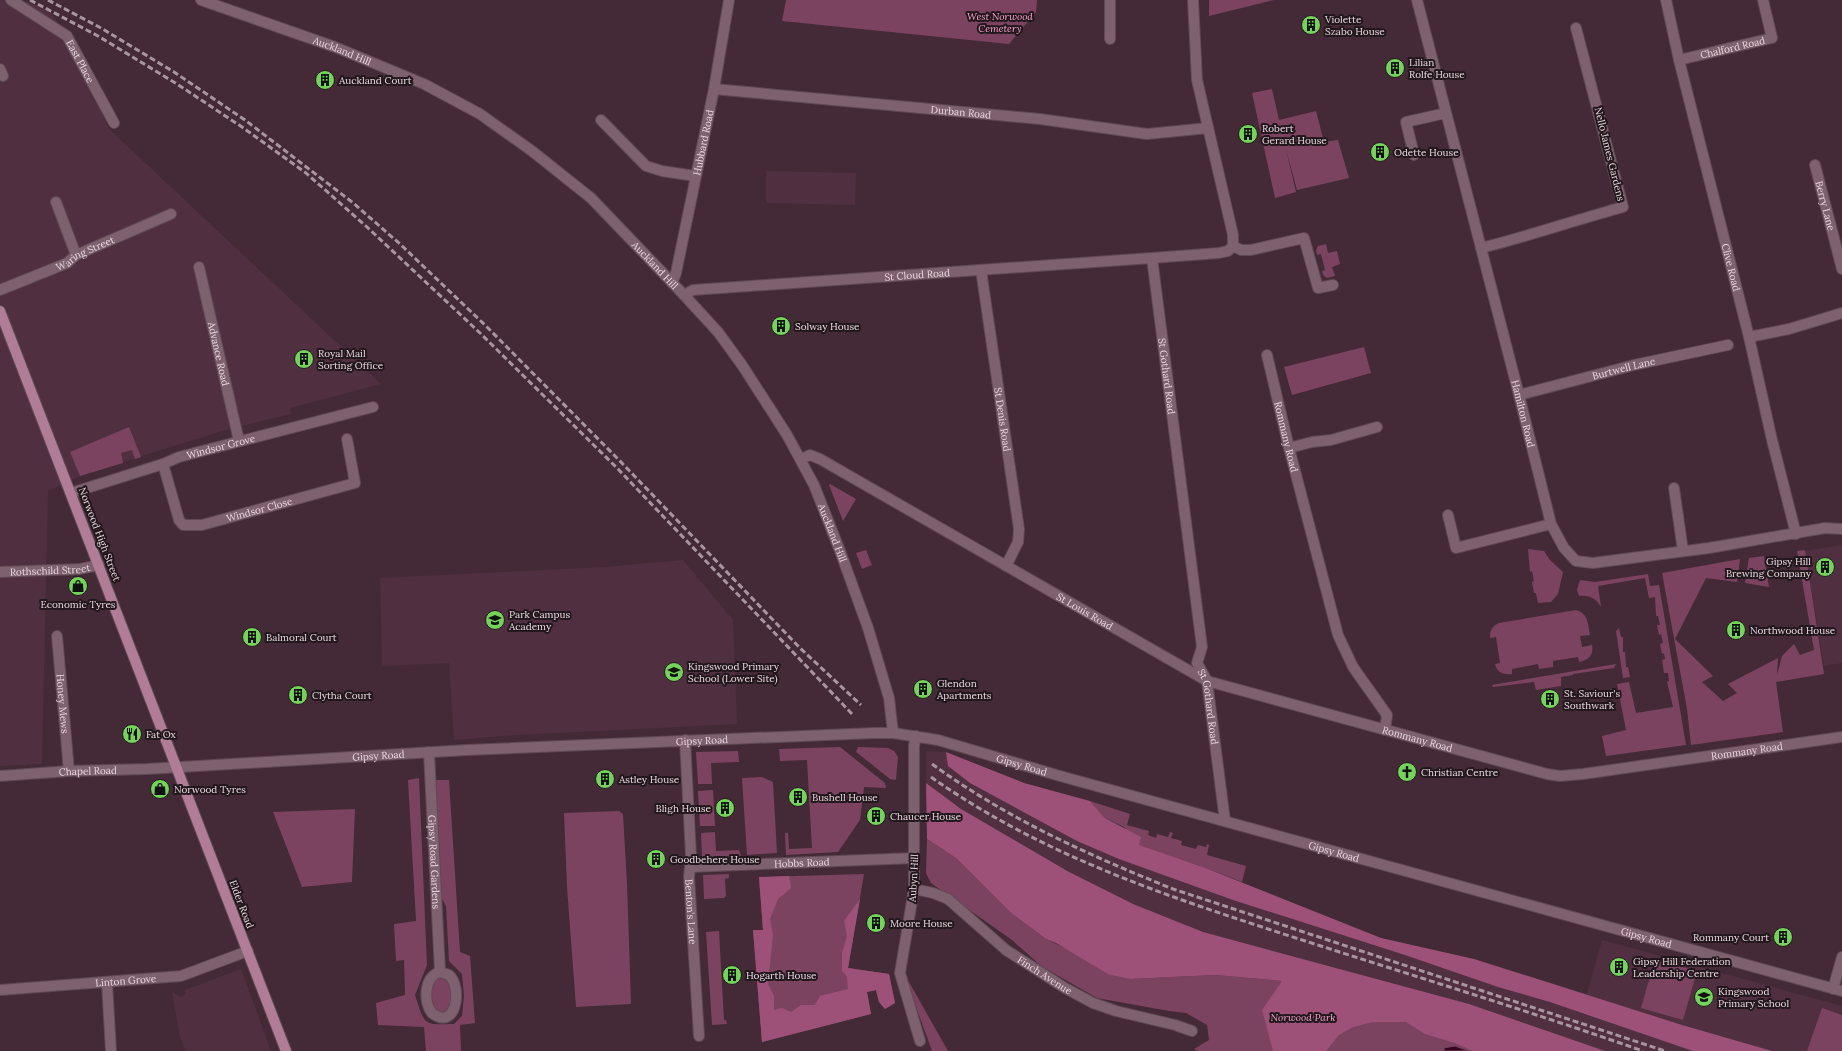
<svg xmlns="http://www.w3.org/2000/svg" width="1842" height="1051" font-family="Lora,serif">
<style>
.built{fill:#503040}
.green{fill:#7c4360}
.forest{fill:#9d5178}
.water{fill:#390424;stroke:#6e445c}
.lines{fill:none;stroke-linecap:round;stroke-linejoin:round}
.minor-casing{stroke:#5f4954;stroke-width:12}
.major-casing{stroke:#5f4954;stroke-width:12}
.minor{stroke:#7e616e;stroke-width:10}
.major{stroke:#b17d96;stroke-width:10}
.rail{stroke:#a9959e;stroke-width:3;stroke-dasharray:6 3;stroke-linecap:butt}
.labels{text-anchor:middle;stroke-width:4;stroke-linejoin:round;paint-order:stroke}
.park-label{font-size:10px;font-style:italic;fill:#f8a3cc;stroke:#22171c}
.poi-label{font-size:10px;fill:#e9d8e0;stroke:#22171c;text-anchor:start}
.street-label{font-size:10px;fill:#e9d8e0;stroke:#22171c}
</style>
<rect width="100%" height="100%" fill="#432a36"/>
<!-- built -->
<path class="built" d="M0,0h22l27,10 18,26 42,93 272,255 -91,24 1,6 -69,17 -61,19 -81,26 -32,15 -6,273 -42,2z
M766,171l90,2 -1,32 -89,-2z
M1842,545v118l-18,3 -19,-115z
M683,560l50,60 4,104 -220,11 -63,5 -5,-77 -67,3 -2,-88 225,-11z
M926,751l20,1 78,31 66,18 15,17 34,27 64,22 178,71 93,21 113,35 15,-54 240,66v45h-258l-601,-167 -27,-26 -29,-19z
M241,969l30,82h-85l-6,-14 -8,-45 9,5 4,-3v-4z"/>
<!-- green -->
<path class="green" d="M786,0h251l-1,12 -27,32 -227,-23z
M1209,0h65l-65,16z
M1272,89l7,31 37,-9 8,31 14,-2 11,38 -52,12 -11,-41 10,43 -21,6 -23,-105z
M1326,244l2,9 9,-2 3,13 -8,3 3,9 -8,2 -4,-3 -1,-4 3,-1 -4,-16 -4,1 -1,-5 2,-4z
M1364,347l7,26 -79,22 -8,-28z
M129,427l12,30 -6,2 -3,-9 -11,3 2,10 -43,13 -10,-24z
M830,484l26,15 -13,22 -14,-36z
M1528,549l16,2 6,9 13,12 -5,22 -7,8 -13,1 -2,-10h-2l-2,-11 2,-1 -2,-10 -2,1z
M866,550l6,15 -10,4 -6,-16z
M1805,550l19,124 -48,8 7,50 -92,13 -4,-36 -25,-136 78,-14 -3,23 -31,-4 -31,61 38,37 -11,6 21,19 14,-8 -9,-9 50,-26 -1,17 5,-19 12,-12 6,11 14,-5 -17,-99z
M1764,556l5,31 -24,-4 4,-25z
M1648,574l2,12 9,-1 27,160 -80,11 -4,-20 24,-6 -9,-46 12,-2 7,31 37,-6 -6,-25 2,-1 -1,-8h-4l-2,-13 3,-1 -1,-6 -2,1 -2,-10 3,-1 -2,-9 -2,1 -2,-10h3l-2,-9h-2l-1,-19 -6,1 -4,-20 -47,8 3,21c-5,-9 -12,-12 -22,-11l-2,-6 3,-10 15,2z
M1576,610c12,3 12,14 14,25l-10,1 2,11 10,-2c2,10 -3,15 -13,17l-1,-5 -25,4v6l-14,2 -1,-5 -26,5v5c-8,1 -15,-1 -17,-10l5,-1 -4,-26 -6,1c0,-8 2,-12 9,-15z
M1619,628l2,9h2v15h2l1,15h2l2,10 -7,1 -7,-47z
M1616,664l-2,4 -41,6v1l-12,2v9l-25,4 -2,-8 -41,5 -1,-2z
M840,747l45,36 1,5 -22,-1 -4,33 -22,32 -52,3 -1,-22h3l1,16 23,-1 -5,-88 -27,1 -1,-12z
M858,747l30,1 6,3 4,6 -2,22 -1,1 -5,-1 -34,-27z
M738,751l1,11 -28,1 1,21h-14l-2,-32z
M762,777l11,5 4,71 -30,2 -5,-77z
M419,778l8,187 -12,30c10,30 7,30 39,29l8,-8 2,-20 -2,-22 -13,-13 -3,-55 -4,-7 -7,-119h14l11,172 10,4 5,67 -15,2 1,26h-35l-2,-24 -46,-2 -2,-22 29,-8 -1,-35 -8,1 -2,-37 22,-3 -8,-141z
M713,790l2,36h-15l-2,-35z
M1090,801l40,13 -3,11 22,6 -1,4 8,3 1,-4 11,3 2,-5 3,1 -2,5 11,3 -1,4 15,4 2,-4 8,2 1,-3 2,1 -2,10 39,11 -4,16 -39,-15 -65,-22 -14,-18 -19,-9z
M355,809l-3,73 -50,5 -29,-75z
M619,811l4,3 4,69 4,121 -55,3 -9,-120 -3,-74z
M715,832l1,19 23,-1 2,6 -39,1 -1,-24z
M927,839l29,19 55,55 35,26 84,40 85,-4 67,6 302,70h-386l-4,-2 15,-9 -2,-15 -21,-12 -17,-2 -72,-13 -56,-32 -29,-26 -81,-57 -5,-10z
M729,874v4l-4,1 1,17 -2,2 -20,1 -1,-24z
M864,874l-16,94 41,6 6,29 -10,6 -6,-7 -3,-12 -9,2 4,22 -109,28 -9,-112h10l-4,-53z
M719,931l5,89h2l1,4 -15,1 -6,-93z
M1655,959l42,12 -14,49 -42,-12z
M444,977l6,6c1,12 5,23 -6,30l-7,-1c-7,-11 -7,-22 -2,-34z
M909,982l39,69h-16l-24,-66z
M1822,1008l20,7v36h-35z"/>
<!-- forest -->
<path class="forest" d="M946,752l78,31 66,18 15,17 36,19 -2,8 64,22 178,71 93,21 208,66 90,26h-79l-143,-49 -52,-15 -93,-32 -172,-55 -114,-41 -42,-18 -107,-58 -22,-17z
M926,783l35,26 108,63 64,32 70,28 266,72 136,47h-132l-18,-8 -30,-9 -19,-12h-33l-20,5 -14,8 -13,16h-53l-11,-41 20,-29 -67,-6 -85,4 -22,-5 -52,-31 -10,-4 -35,-26 -55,-55 -29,-19z
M789,876l2,12 -13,11 -8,20 3,16 -5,49 6,12v14l8,-2 9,4 10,-7h14l5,-9 28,-7 -1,-12 -5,-6v-18l5,-17 -3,-15 16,-22 -12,69 41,6 6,29 -10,6 -6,-7 -3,-12 -9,2 4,22 -109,28 -9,-112h10l-4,-53z"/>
<!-- water -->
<path class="water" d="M1455,1046l11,4 1,1h-23v-3z"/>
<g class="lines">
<defs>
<g id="minor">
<path id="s1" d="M11,0l56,36 47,87"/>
<path id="s2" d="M201,0l134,47 89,37 56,30 52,37 59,47 93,97 34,37 24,33 45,70 27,50 26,66 28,77 21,70 4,35"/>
<path id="s3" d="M1417,0l102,395 32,129 13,24 12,13 17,2 116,-15 116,-20 17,1"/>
<path id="s4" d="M1666,0l13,60 70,277 23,103 24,94"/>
<path d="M1110,39v-39"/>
<path id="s5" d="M1679,60l93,-22 -9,-38"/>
<path d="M0,69l3,7"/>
<path id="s6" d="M714,89l326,30 107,15 61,-6"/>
<path d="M601,120l45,46 16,5 33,5"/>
<path d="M1414,155l-8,-33 40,-9"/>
<path id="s7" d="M1815,165l27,104"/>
<path d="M56,202l20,53"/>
<path d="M1233,246l8,4h10l53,-12 14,50 15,-3"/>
<path d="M1481,248c48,-12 95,-28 142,-41l-47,-179"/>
<path id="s8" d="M1152,258l50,389 -5,16 10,18 18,140"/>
<path id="s9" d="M199,267l40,174"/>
<path id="s10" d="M981,270l38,259 -1,13 -12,24"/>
<path id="s11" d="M672,283l4,-10 38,-184 15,-89"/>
<path id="s12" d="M0,290l67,-27 9,-8 95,-41"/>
<path id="s13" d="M684,295l9,-5 459,-32 67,-5 9,-2 5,-5v-11l-36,-155 -4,-80"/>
<path d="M1749,337l40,-8 53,-16"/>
<path id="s14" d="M1267,355l22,93 49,187 15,32 34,48 -2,15"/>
<path id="s15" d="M1519,395l115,-30 94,-20"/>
<path d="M1289,448l23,-6 19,-2 46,-13"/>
<path id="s16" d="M801,459l9,-4 10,4 387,222 340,93 13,2 23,-2 259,-37"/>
<path id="s17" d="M163,464l16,56 4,5h19l153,-42 -8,-44"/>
<path d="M1674,488l9,63"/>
<path id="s18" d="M71,493l92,-29 16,-7 194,-50"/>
<path d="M1448,515l8,33 95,-24"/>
<path id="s19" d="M0,572l80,-3 19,-4"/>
<path id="s20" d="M57,636l12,135"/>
<path d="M916,736l-2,10v143l-14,84 20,68"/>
<path id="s21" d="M685,740l6,116 -2,21 10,159"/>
<path id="s22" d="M429,752l11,220"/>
<path id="s23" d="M0,776l69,-5 78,-2 320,-19 407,-17h19l45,7 122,36 782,215"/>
<path id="s24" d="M690,867l224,-9"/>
<path id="s25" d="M914,889l19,4 15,6 58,51 59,38 28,15 23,8 59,14 17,6"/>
<path d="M440,972l9,3c14,13 7,57 -17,38 -9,-11 -8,-37 8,-41z"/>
<path d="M107,983l4,68"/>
<path d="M1833,989l9,-32"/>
<path id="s26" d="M0,990l181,-14 67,-25"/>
</g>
<path id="major" d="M0,311l286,740"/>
</defs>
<!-- minor casing -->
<use href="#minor" class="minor-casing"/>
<!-- major casing -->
<use href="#major" class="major-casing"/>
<!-- minor -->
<use href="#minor" class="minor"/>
<!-- major -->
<use href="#major" class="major"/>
<!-- rail -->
<path class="rail" d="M30,0l68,36 79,48 65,43 64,46 61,54 113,106 137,135 236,247
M48,0l53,28 73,44 71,48 107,82 48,42 86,82 133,134 181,188 61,57
M932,764c76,55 154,90 241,125l492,162
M931,777c114,80 238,120 368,162 115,37 230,72 344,112"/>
</g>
<!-- icons -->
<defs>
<symbol id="building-disc" viewBox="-11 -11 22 22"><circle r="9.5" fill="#75d25a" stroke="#22171c"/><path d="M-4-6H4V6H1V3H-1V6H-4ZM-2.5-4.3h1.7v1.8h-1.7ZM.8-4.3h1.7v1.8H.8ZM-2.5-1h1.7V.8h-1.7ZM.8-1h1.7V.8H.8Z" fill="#111"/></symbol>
<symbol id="shop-disc" viewBox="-11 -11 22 22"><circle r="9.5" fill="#75d25a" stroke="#22171c"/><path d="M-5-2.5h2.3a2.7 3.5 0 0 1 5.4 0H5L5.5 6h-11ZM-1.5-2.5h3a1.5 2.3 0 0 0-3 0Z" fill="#111"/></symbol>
<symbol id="school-disc" viewBox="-11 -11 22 22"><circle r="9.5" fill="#75d25a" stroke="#22171c"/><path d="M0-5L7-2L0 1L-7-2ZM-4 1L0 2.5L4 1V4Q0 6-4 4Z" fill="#111"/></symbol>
<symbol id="restaurant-disc" viewBox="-11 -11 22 22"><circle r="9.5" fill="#75d25a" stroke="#22171c"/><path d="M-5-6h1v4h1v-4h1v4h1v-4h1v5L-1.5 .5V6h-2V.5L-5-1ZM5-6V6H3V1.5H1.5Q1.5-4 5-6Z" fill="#111"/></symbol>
<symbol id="church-disc" viewBox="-11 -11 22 22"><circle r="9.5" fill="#75d25a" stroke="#22171c"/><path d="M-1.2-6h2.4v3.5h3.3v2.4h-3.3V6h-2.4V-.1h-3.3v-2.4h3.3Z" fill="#111"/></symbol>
</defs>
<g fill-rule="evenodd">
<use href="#building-disc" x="1300" y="14" width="22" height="22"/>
<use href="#building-disc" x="1384" y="57" width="22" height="22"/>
<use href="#building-disc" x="314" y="69" width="22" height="22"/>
<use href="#building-disc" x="1237" y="123" width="22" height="22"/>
<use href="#building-disc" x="1369" y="141" width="22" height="22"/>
<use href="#building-disc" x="770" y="315" width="22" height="22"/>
<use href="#building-disc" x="293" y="348" width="22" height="22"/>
<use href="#building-disc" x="1814" y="556" width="22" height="22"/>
<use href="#shop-disc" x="67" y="575" width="22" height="22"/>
<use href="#school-disc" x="484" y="609" width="22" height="22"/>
<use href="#building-disc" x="1725" y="619" width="22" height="22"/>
<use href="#building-disc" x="241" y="626" width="22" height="22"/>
<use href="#school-disc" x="663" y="661" width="22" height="22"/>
<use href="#building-disc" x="912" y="678" width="22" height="22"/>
<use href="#building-disc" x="287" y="684" width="22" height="22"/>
<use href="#building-disc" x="1539" y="688" width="22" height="22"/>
<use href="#restaurant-disc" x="121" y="723" width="22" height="22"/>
<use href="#church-disc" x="1396" y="761" width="22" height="22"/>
<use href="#building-disc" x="594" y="768" width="22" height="22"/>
<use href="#shop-disc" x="149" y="778" width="22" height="22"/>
<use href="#building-disc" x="787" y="786" width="22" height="22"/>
<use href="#building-disc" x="714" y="797" width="22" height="22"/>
<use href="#building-disc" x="865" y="805" width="22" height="22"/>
<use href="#building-disc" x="645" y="848" width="22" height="22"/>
<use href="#building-disc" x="865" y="912" width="22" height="22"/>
<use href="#building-disc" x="1772" y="926" width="22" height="22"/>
<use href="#building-disc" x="1608" y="956" width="22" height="22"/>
<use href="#building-disc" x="721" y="964" width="22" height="22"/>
<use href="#school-disc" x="1693" y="986" width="22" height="22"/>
</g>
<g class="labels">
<!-- park labels -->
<g class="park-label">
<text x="1000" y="20">West Norwood<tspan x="1000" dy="12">Cemetery</tspan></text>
<text x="1303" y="1021">Norwood Park</text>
</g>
<!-- poi labels -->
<g class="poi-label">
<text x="1325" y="23">Violette<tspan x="1325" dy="12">Szabo House</tspan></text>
<text x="1409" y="66">Lilian<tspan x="1409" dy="12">Rolfe House</tspan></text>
<text x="339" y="84">Auckland Court</text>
<text x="1262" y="132">Robert<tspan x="1262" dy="12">Gerard House</tspan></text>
<text x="1394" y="156">Odette House</text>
<text x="795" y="330">Solway House</text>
<text x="318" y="357">Royal Mail<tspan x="318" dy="12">Sorting Office</tspan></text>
<text x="1811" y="565" text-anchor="end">Gipsy Hill<tspan x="1811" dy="12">Brewing Company</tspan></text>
<text x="78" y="608" text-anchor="middle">Economic Tyres</text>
<text x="509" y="618">Park Campus<tspan x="509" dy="12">Academy</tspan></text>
<text x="1750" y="634">Northwood House</text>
<text x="266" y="641">Balmoral Court</text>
<text x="688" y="670">Kingswood Primary<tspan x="688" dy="12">School (Lower Site)</tspan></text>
<text x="937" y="687">Glendon<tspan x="937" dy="12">Apartments</tspan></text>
<text x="1564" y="697">St. Saviour's<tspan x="1564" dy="12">Southwark</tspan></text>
<text x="312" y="699">Clytha Court</text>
<text x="146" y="738">Fat Ox</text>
<text x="1421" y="776">Christian Centre</text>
<text x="619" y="783">Astley House</text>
<text x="174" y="793">Norwood Tyres</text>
<text x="812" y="801">Bushell House</text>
<text x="711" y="812" text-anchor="end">Bligh House</text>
<text x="890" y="820">Chaucer House</text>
<text x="670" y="863">Goodbehere House</text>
<text x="890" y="927">Moore House</text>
<text x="1769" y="941" text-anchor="end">Rommany Court</text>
<text x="1633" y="965">Gipsy Hill Federation<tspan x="1633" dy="12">Leadership Centre</tspan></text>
<text x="746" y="979">Hogarth House</text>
<text x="1718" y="995">Kingswood<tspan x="1718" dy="12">Primary School</tspan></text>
</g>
<!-- street labels -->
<g class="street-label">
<text dy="4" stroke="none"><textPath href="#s5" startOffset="55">Chalford Road</textPath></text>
<text dy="4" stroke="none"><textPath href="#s2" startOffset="150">Auckland Hill</textPath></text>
<text dy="4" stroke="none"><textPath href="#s1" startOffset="95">East Place</textPath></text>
<text dy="4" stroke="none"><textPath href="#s6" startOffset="248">Durban Road</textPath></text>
<text dy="4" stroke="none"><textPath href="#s11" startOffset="144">Hubbard Road</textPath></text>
<text transform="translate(1610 154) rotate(76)" y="4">Nello James Gardens</text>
<text dy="4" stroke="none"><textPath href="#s7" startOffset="42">Berry Lane</textPath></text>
<text dy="4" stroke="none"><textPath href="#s12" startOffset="93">Waring Street</textPath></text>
<text dy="4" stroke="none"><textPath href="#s2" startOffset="534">Auckland Hill</textPath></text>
<text dy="4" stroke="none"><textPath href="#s4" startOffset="275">Clive Road</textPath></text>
<text dy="4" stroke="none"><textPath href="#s13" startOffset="235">St Cloud Road</textPath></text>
<text dy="4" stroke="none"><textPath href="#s9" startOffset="89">Advance Road</textPath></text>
<text dy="4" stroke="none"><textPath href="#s15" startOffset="108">Burtwell Lane</textPath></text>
<text dy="4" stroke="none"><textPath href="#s8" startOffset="119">St Gothard Road</textPath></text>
<text dy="4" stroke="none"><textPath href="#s3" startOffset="427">Hamilton Road</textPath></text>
<text dy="4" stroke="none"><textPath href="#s10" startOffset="151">St Denis Road</textPath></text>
<text dy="4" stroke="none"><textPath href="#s14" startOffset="84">Rommany Road</textPath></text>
<text dy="4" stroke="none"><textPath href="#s18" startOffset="157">Windsor Grove</textPath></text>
<text dy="4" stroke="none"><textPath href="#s17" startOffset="143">Windsor Close</textPath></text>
<text dy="4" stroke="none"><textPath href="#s2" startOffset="858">Auckland Hill</textPath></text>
<text transform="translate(100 534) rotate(69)" y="4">Norwood High Street</text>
<text dy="4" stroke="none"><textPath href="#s19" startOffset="50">Rothschild Street</textPath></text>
<text dy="4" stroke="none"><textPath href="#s16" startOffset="326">St Louis Road</textPath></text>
<text dy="4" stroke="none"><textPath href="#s20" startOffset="68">Honey Mews</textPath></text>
<text dy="4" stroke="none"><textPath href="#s8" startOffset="455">St Gothard Road</textPath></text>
<text dy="4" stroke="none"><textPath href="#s16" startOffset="685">Rommany Road</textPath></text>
<text dy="4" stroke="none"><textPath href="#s23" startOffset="703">Gipsy Road</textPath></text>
<text dy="4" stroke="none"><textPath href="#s16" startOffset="1021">Rommany Road</textPath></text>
<text dy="4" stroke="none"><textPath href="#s23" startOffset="379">Gipsy Road</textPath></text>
<text dy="4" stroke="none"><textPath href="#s23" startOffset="1027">Gipsy Road</textPath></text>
<text dy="4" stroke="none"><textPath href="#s23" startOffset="88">Chapel Road</textPath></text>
<text dy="4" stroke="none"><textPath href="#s23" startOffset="1351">Gipsy Road</textPath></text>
<text dy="4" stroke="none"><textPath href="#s22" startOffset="110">Gipsy Road Gardens</textPath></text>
<text dy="4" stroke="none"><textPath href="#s24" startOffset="112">Hobbs Road</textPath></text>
<text transform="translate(913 878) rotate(-87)" y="4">Aubyn Hill</text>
<text transform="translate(242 904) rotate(69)" y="4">Elder Road</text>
<text dy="4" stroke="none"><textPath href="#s21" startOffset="172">Benton's Lane</textPath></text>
<text dy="4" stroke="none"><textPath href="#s23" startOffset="1675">Gipsy Road</textPath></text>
<text dy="4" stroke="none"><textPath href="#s25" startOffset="159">Finch Avenue</textPath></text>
<text dy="4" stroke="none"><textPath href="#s26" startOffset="126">Linton Grove</textPath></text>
</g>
</g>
</svg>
